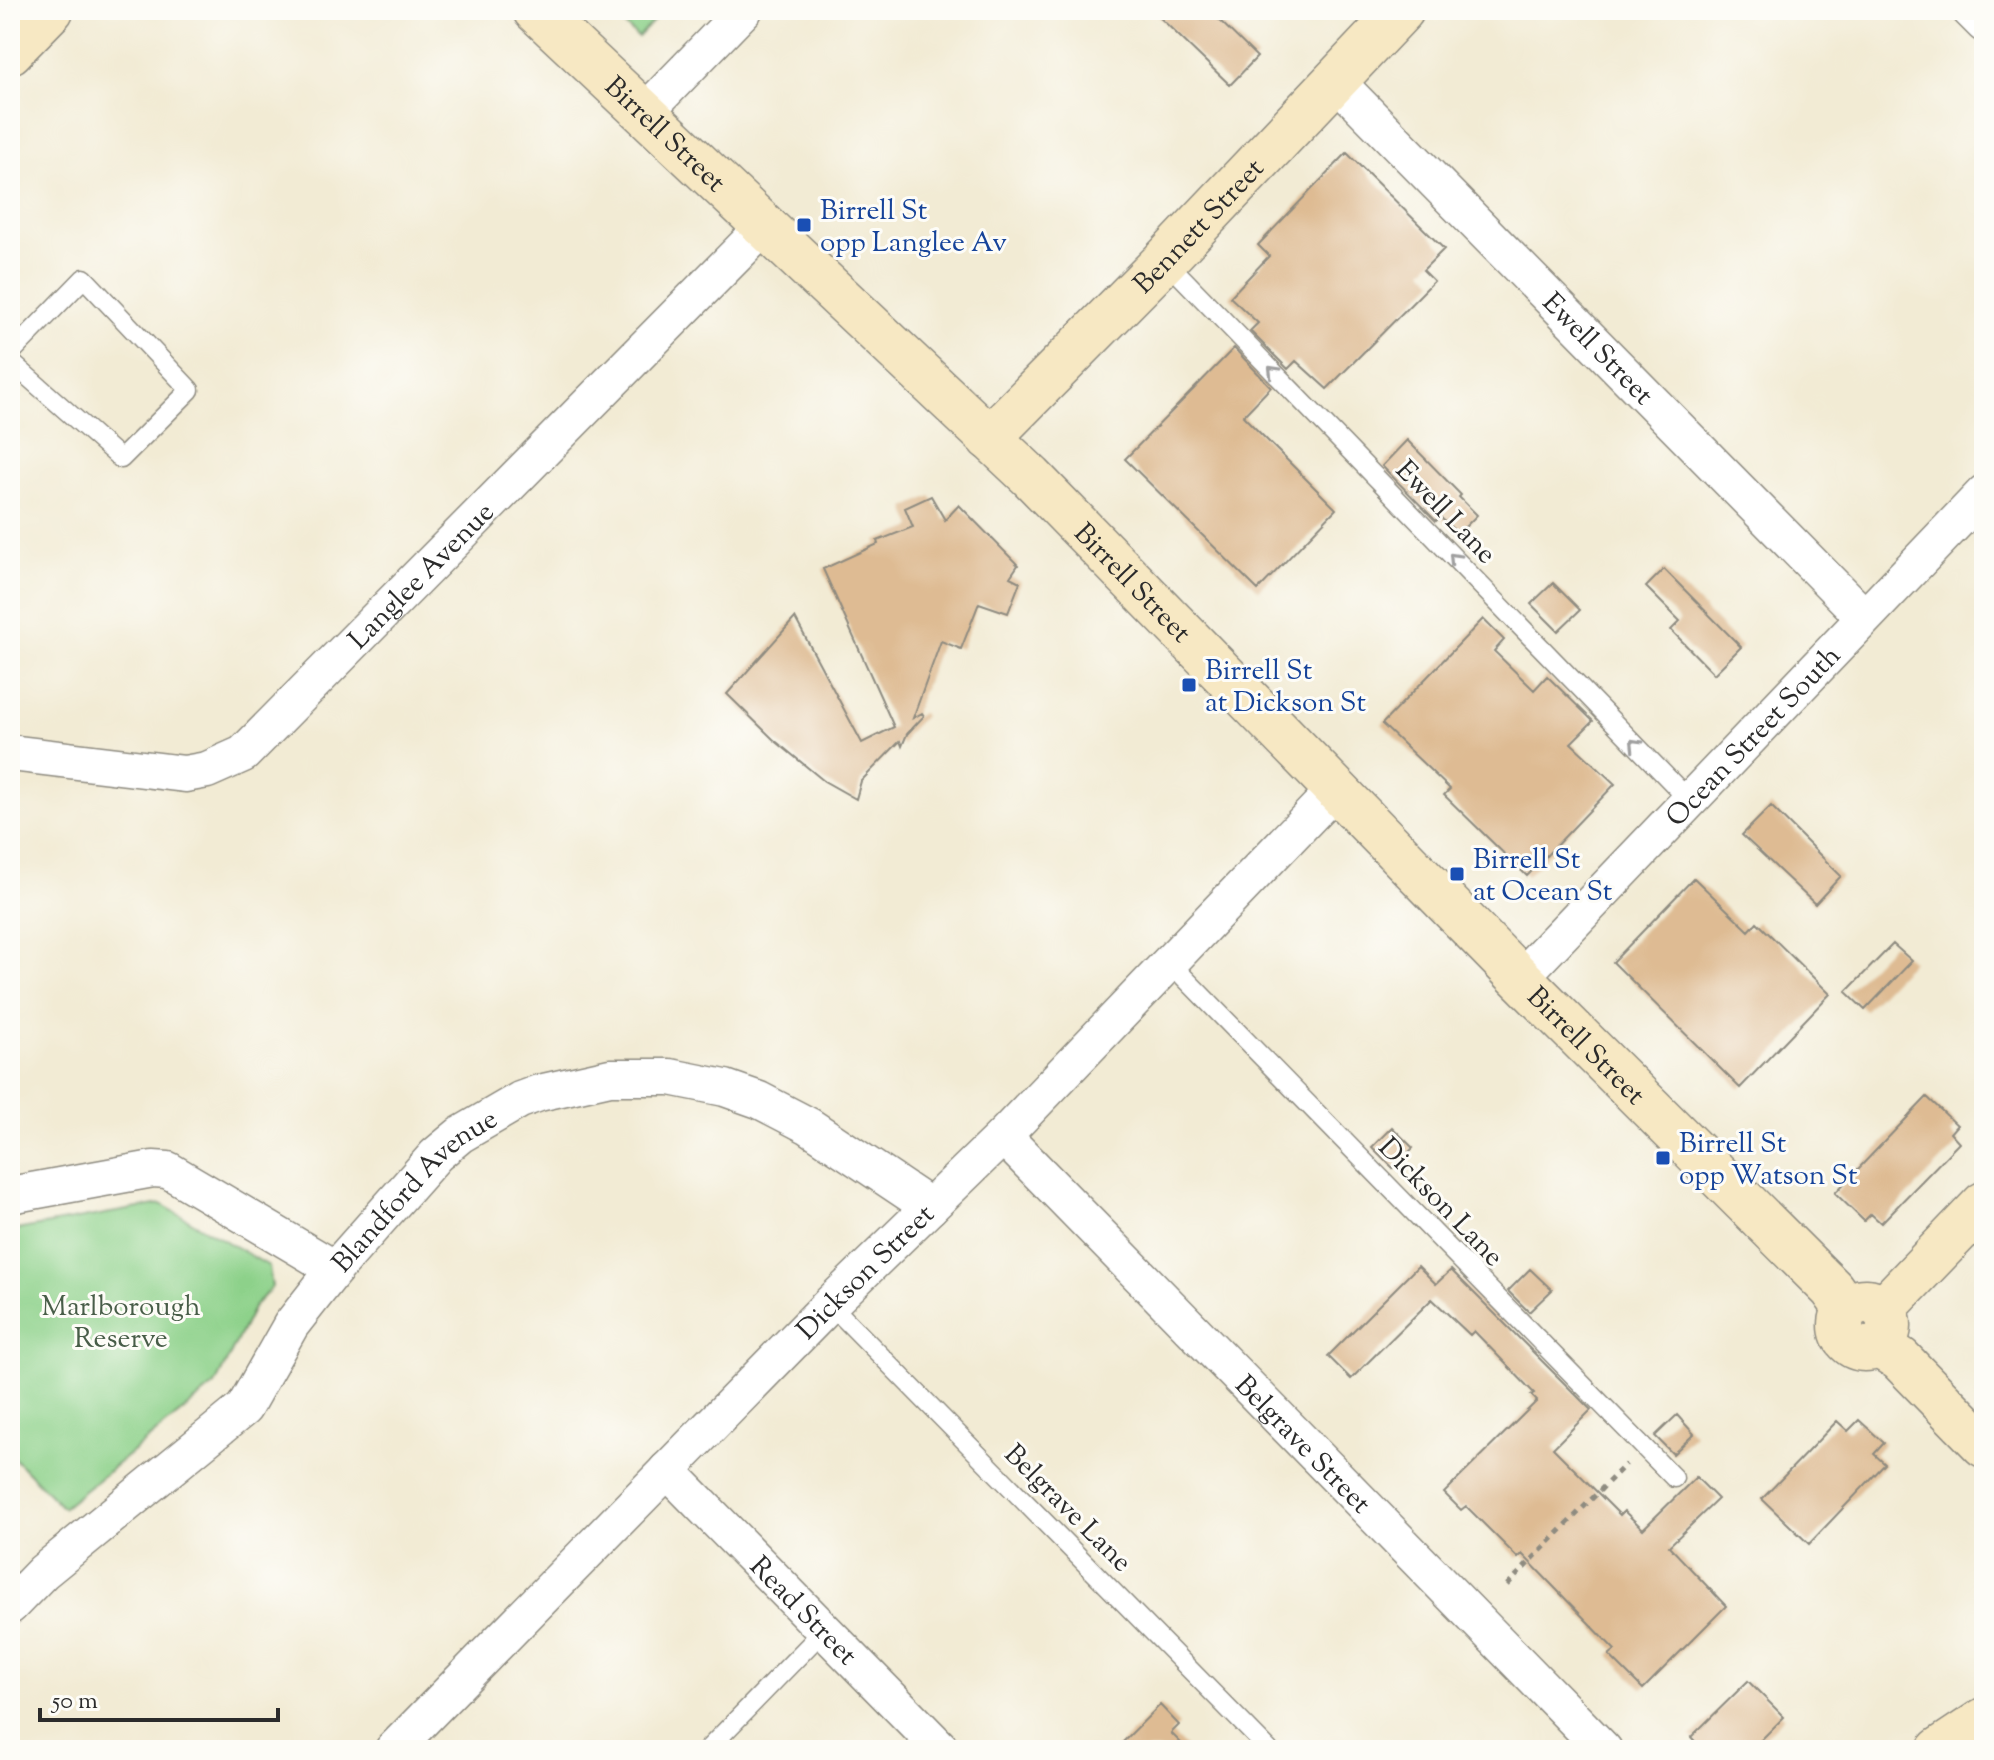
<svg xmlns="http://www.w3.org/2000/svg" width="1994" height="1760" font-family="'Sorts Mill Goudy',serif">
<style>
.green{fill:#8dd18a;stroke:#5c7e5a;stroke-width:2}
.building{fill:#debb93}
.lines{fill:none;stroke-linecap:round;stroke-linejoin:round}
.lane-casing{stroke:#8e8b80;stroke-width:21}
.street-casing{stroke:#8e8b80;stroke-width:39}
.secondary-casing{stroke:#8e8b80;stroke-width:47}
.path{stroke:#8e8b80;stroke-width:5;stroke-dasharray:6 6;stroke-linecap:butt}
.lane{stroke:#fff;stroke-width:18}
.street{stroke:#fff;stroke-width:36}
.secondary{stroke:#f7e8c3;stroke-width:44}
.oneway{stroke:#a0a0a0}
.transit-dot{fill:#1a4fb4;stroke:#fdfcf7;stroke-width:3}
.labels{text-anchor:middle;stroke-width:6;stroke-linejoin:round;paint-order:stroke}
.street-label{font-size:28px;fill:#2b2b2b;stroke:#fdfcf7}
.transit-label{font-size:28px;fill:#164399;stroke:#fdfcf7;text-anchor:start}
.park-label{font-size:28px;fill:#485d48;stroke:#fdfcf7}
</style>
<rect width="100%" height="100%" fill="#fdfcf7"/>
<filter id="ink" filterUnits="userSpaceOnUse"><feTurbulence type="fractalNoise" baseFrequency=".0125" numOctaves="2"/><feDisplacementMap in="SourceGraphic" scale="16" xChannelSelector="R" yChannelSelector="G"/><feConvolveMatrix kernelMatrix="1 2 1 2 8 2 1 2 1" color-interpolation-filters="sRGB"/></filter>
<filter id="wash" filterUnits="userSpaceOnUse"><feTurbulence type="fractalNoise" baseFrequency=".006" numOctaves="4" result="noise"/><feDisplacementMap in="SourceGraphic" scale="32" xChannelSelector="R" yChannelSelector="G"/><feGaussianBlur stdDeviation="1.8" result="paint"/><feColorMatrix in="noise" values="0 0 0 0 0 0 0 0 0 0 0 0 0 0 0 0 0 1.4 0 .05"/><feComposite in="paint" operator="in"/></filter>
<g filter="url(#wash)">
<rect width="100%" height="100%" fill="#f2ebd4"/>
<!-- green -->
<path class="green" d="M608,10h56l-26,27z
M161,1204l108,62 3,21 -19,21 -38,77 -152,123 -53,-54v-223z"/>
<g id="blocks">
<!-- building -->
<path class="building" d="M1152,10h57l48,47 -27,28z
M1347,153l97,96 -21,21 11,11 -107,108 -31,-28 -8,8 -38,-38 8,-8 -28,-26 39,-41 -11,-11z
M1234,348l37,39 -28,29 93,93 -78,81 -133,-131z
M1407,440l54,55 -2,2 18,18 -19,19 -18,-17 -4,4 -54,-55z
M931,496l14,24 14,-15 59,60 -8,12 10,5 -12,31 -29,-10 -18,46 -20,-8 -28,77 9,-5 2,3 -17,18 -5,12 -2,-5 -39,40 -5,18 -32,-18 -51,-42 -46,-45 68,-76 67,125 32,-16 -71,-158 55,-25 -1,-3 36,-14 -8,-19z
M1664,569l77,78 -27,27 -43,-44 9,-9 -34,-34z
M1553,583l27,27 -22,21 -27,-27z
M1483,619l21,21 -10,11 40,39 13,-14 46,45 -22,22 44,41 -88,92 -83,-81 6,-6 -68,-65z
M1771,806l70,70 -26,28 -73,-69z
M1694,878l55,53 8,-9 73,72 -90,94 -127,-126z
M1893,944l19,17 -47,49 -19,-18z
M1927,1097l30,28 -7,8 9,10 -78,80 -10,-9 -7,7 -29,-28z
M1392,1127l21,21 -20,20 -21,-21z
M1418,1266l18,18 15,-14 140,140 -38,38 67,67 4,-4 19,18 53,-52 22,22 -49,47 57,60 -83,83 -34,-34 6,-5 -93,-96 -4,4 -52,-52 -5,4 -17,-17 93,-92 -6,-6 3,-2 -60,-62 -4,4 -38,-36 -81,80 -23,-23z
M1530,1269l22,21 -23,22 -21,-21z
M1677,1415l17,19 -21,20 -18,-18z
M1859,1420l25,23 -10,11 11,10 -76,80 -47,-45 75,-78 11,10z
M1748,1681l36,36 -33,33h-48l-12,-13z
M1160,1705l19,20 -8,8 17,17h-73z"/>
</g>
</g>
<g filter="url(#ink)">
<use href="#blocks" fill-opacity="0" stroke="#8e8b80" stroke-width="2"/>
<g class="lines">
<defs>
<path id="lane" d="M1165,260l524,540
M10,354l74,-76 106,112 -69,69 -111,-98
M1170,963l504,515
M830,1304l439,446
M707,1750l117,-120"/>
<g id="street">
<path d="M1970,10l14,14"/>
<path id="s1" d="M1335,80l529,537"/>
<path d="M645,112l99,-102"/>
<path id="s2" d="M10,753l175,21 22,-4 36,-16 522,-528"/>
<path id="s3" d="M1520,978l464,-485"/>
<path id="s4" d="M1003,1136l601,614"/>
<path d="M10,1195l143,-26 15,1 167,99"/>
<path id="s5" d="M667,1470l275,280"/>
<path id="s6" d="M10,1606l33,-34 201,-164 47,-83 44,-56 101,-114 24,-20 60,-35 19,-7 71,-16h60l55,11 34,12 50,26 121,81"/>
<path id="s7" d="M393,1750l437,-446 173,-168 332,-346"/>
</g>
<g id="secondary">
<path id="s8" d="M535,10l496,467 489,501 312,311 14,20"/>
<path d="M10,52l41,-42"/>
<path id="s9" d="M989,438l176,-178 237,-250"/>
<circle cx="1865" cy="1325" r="24"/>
<path d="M1883,1309l101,-105"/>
<path d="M1878,1345l22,14 84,86"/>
<path d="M1939,1750l45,-30"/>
</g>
</defs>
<!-- lane casing -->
<use href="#lane" class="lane-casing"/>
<!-- street casing -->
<use href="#street" class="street-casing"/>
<!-- secondary casing -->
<use href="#secondary" class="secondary-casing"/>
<!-- path -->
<path class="path" d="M1507,1585l119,-121"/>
<!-- lane -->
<use href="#lane" class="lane"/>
<!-- street -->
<use href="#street" class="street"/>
<!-- secondary -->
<use href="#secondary" class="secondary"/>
</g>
<!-- one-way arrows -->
<defs><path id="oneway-chevron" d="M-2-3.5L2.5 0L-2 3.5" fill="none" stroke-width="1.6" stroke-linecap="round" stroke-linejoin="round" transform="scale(2)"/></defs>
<g class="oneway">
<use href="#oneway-chevron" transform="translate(1273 371) rotate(-134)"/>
<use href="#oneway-chevron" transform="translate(1454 558) rotate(-134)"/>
<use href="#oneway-chevron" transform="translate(1635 744) rotate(-134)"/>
</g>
</g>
<!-- markers -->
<g class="transit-dot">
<rect x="796" y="217" width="16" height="16" rx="4"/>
<rect x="1181" y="677" width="16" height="16" rx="4"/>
<rect x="1449" y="866" width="16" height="16" rx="4"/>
<rect x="1655" y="1150" width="16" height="16" rx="4"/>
</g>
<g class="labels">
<!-- street labels -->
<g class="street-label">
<text dy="10" stroke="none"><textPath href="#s8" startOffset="180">Birrell Street</textPath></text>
<text dy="10" stroke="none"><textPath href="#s9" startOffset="298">Bennett Street</textPath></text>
<text dy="10" stroke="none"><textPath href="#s1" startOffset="376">Ewell Street</textPath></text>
<text transform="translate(1447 511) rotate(46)" y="10">Ewell Lane</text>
<text dy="10" stroke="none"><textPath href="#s2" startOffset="490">Langlee Avenue</textPath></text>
<text dy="10" stroke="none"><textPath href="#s8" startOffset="828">Birrell Street</textPath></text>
<text dy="10" stroke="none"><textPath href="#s3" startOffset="336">Ocean Street South</textPath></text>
<text dy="10" stroke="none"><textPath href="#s8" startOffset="1476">Birrell Street</textPath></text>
<text dy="10" stroke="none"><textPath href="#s6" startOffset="586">Blandford Avenue</textPath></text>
<text transform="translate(1442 1201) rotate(46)" y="10">Dickson Lane</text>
<text dy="10" stroke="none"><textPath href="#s7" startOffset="672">Dickson Street</textPath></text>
<text dy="10" stroke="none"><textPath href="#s4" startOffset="430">Belgrave Street</textPath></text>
<text transform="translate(1069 1507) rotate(45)" y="10">Belgrave Lane</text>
<text dy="10" stroke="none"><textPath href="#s5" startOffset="196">Read Street</textPath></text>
</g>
<!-- transit labels -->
<g class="transit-label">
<text x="820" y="219">Birrell St<tspan x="820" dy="32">opp Langlee Av</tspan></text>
<text x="1205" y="679">Birrell St<tspan x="1205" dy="32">at Dickson St</tspan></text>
<text x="1473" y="868">Birrell St<tspan x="1473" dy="32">at Ocean St</tspan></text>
<text x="1679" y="1152">Birrell St<tspan x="1679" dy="32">opp Watson St</tspan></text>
</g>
<!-- park labels -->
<g class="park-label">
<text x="121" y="1315">Marlborough<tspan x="121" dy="32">Reserve</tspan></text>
</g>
</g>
<!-- margin -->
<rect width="1994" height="1760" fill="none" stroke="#fdfcf7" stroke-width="40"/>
<!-- scale -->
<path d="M40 1708v12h238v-12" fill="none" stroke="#2b2b2b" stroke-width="4"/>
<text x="52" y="1708" font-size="24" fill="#2b2b2b" stroke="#fdfcf7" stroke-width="6" paint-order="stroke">50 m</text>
</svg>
